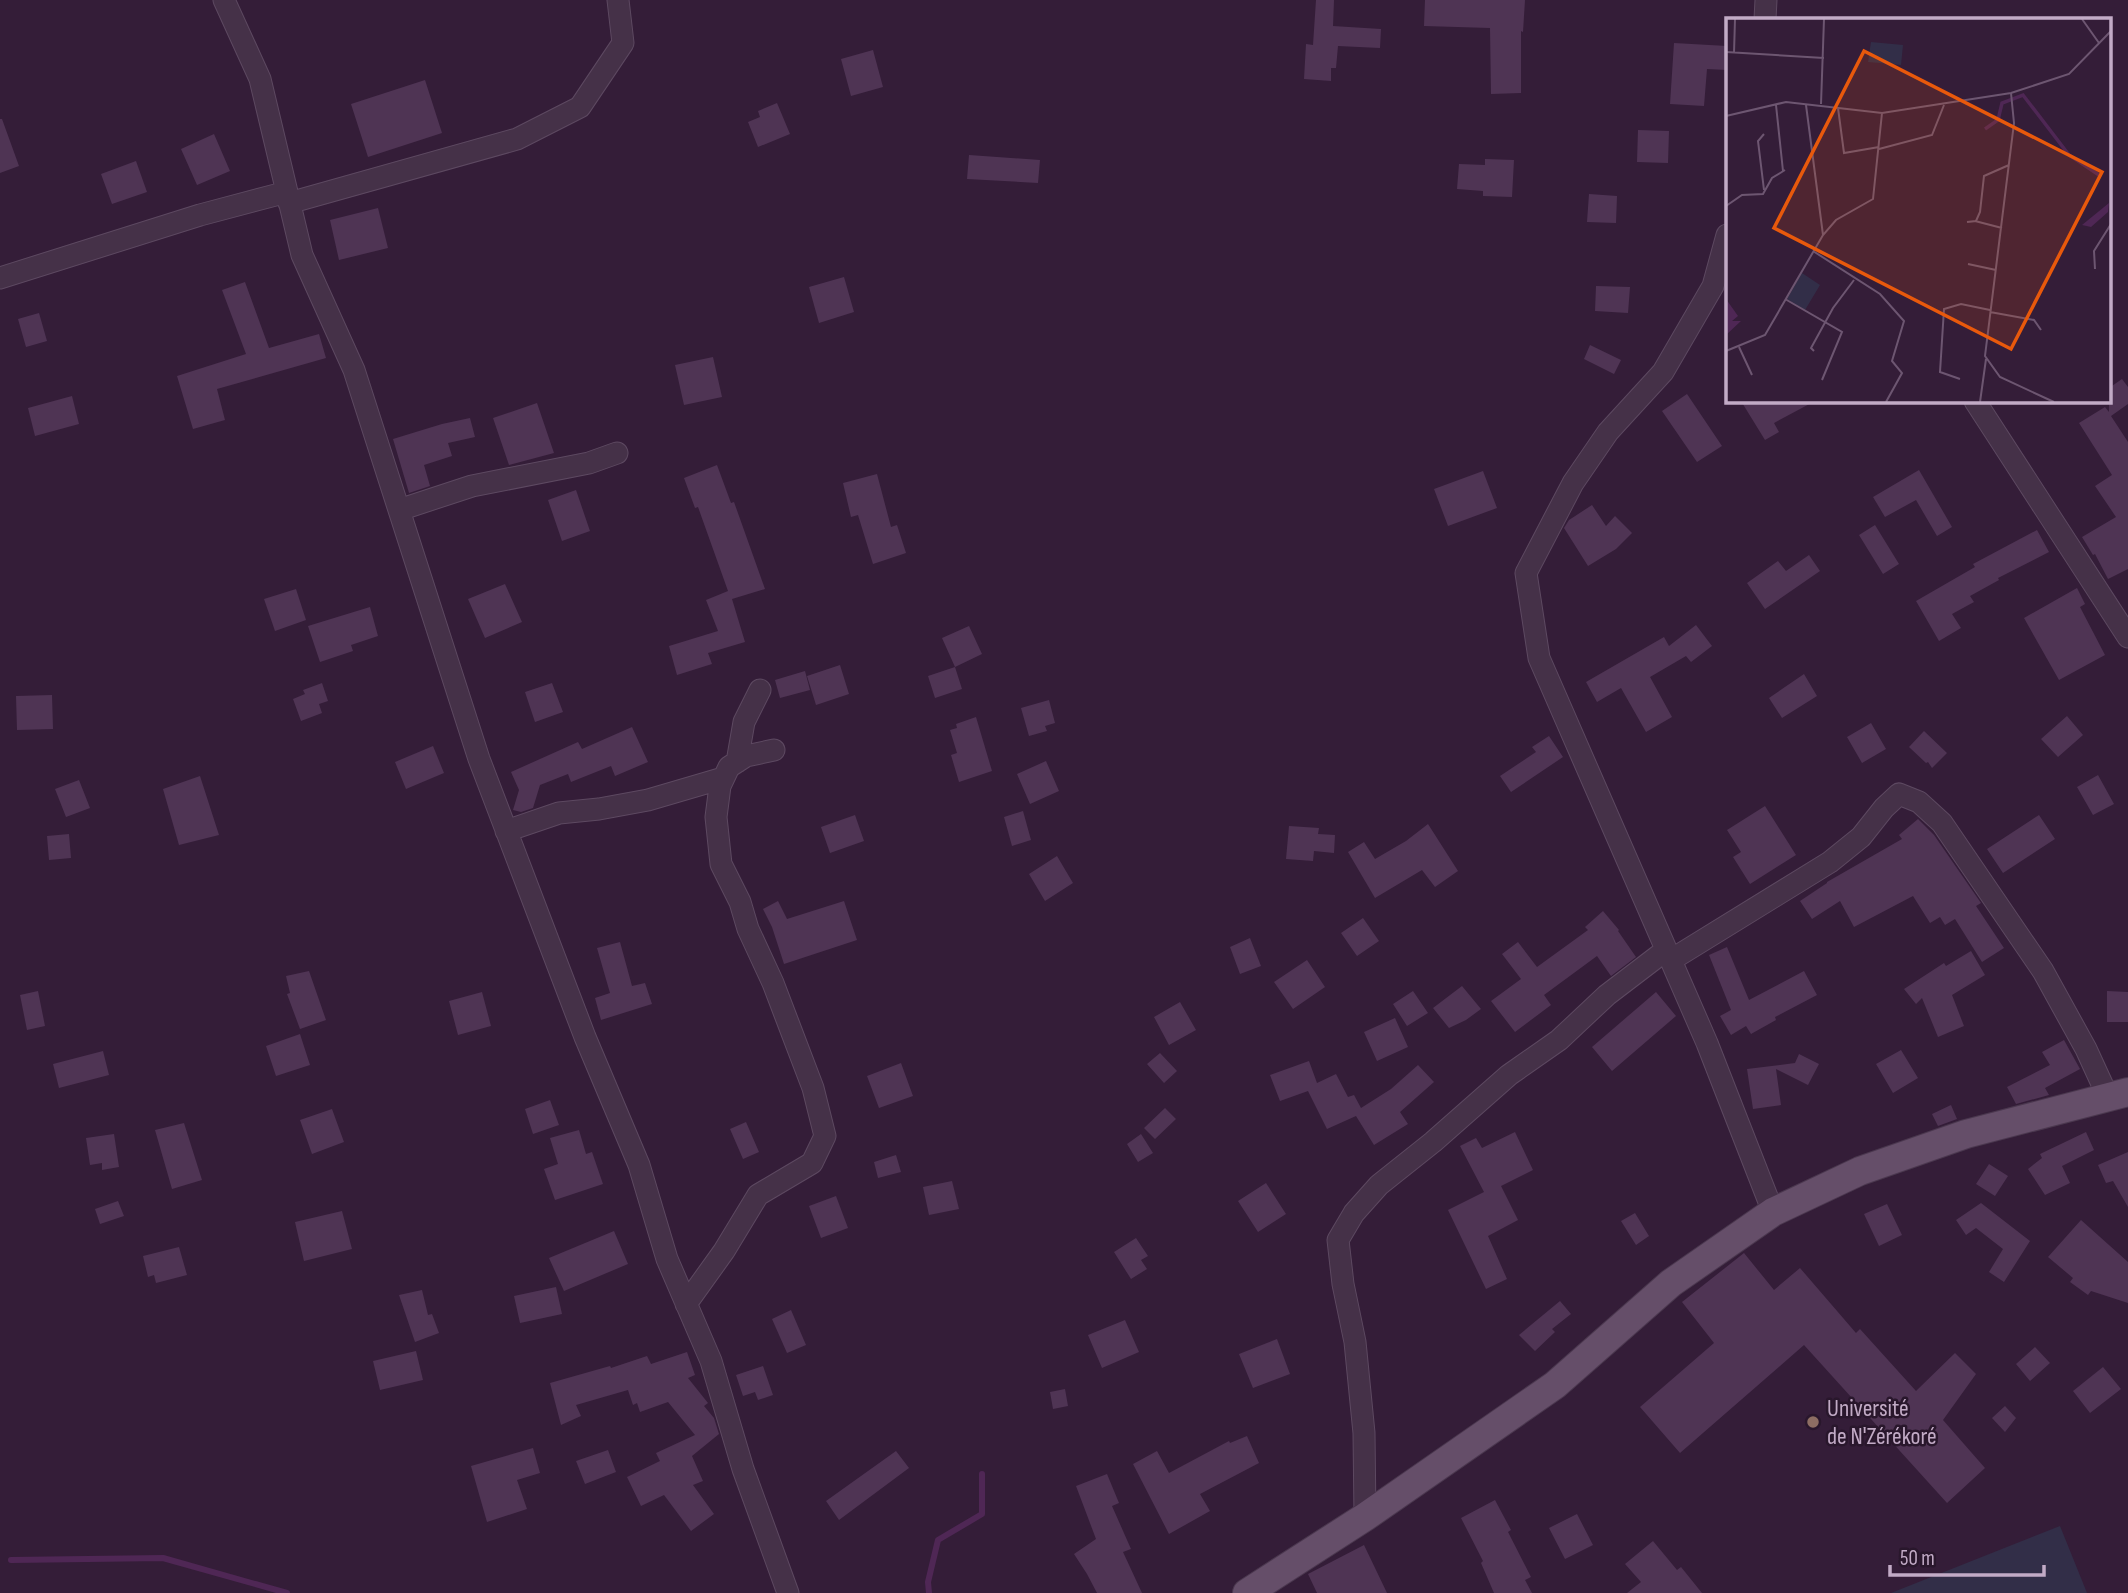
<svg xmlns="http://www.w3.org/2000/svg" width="2128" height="1593" font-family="'Sofia Sans Condensed',sans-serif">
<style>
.green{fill:#322e48}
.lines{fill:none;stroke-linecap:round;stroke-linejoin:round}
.stream{stroke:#4f2755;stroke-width:6}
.building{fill:#4f3454}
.minor-casing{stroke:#5d4961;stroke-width:23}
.major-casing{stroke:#4b384f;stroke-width:30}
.minor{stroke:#453148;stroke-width:21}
.major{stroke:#654e69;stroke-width:28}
.education-dot{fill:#8d6e63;stroke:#29172c;stroke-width:2.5}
.labels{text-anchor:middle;stroke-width:5;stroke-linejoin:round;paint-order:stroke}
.poi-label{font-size:24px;fill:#c2abc6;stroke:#29172c;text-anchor:start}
.inset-river{fill:none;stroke:#4f2755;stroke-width:3.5}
.inset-road{fill:none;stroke:#6d5671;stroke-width:2}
.view{fill:#e8590c;fill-opacity:0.15;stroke:#e8590c;stroke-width:3.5}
.inset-edge{fill:none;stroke:#c2abc6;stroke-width:3.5}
</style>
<rect width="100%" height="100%" fill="#341d38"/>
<!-- green -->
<path class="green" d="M2060,1526l27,67h-196z"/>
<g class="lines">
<!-- stream -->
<path class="stream" d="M11,1560l152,-2 124,35
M929,1593l-1,-11 10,-42 44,-26v-40"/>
</g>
<!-- building -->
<path class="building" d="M1316,0h18l-1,26 48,3 -1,19 -42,-2 -2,22h-5v13l-27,-2 2,-35 7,1z
M1425,0h100l-2,32 -2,-1v62l-30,1 -1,-66 -66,-2z
M1674,43l53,3v24l-20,-1 -3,37 -34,-2z
M873,50l10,37 -32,9 -10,-37z
M425,80l17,53 -74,24 -17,-53z
M777,103l13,31 -32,13 -10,-25 12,-5 -2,-6z
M0,119h2l17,47 -19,7z
M1638,130l31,1 -1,32 -31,-1z
M214,134l16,37 -33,14 -16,-36z
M969,155l71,5 -2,23 -71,-4z
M1485,159l29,1 -2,37 -29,-1v-5l-26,-2 2,-25 26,1z
M136,161l11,31 -35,12 -11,-30z
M1589,194l28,2 -1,27 -29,-1z
M378,208l10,40 -49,12 -9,-40z
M844,277l10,35 -35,11 -10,-36z
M245,282l24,66 50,-14 7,24 -109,31 8,31 -32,9 -16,-53 69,-22 -24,-64z
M1596,286l34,1 -2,26 -33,-2z
M39,313l8,28 -21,6 -8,-28z
M1590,345l31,15 -7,14 -30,-15z
M713,357l9,40 -38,8 -9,-40z
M2122,379l6,8v17l-17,12 17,26v127l-20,10 -13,-25 -2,1 -11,-18 34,-20 -21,-31 17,-11 -33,-52 26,-16 4,5v-24z
M1687,394l35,52 -25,16 -35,-51z
M72,396l7,28 -44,12 -7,-28z
M1741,401h74l-41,22 5,9 -14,8z
M537,403l17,50 -45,12 -16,-47z
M470,418l5,19 -27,6 4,13 -28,9 6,21 -21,7 -16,-54 49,-15z
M717,465l14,38 3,-1 31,87 -33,10 13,43 -37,11 4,11 -35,11 -8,-29 49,-15 -12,-31 22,-9 -30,-84 -3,1 -11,-30z
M1919,470l33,57 -15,9 -21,-36 -31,17 -12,-20z
M1483,471l14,37 -49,18 -14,-37z
M877,474l14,53 6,-2 9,28 -33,11 -15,-49 -7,2 -8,-34z
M576,490l14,41 -28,10 -14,-41z
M1592,505l14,21 9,-10 17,17 -16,16 -28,17 -24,-38 5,-8z
M1875,525l24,39 -16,10 -24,-39z
M2037,530l12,22 -51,26 1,2 -29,16 4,6 -22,12 9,14 -22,13 -23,-40 59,-34 -2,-3z
M1809,555l11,16 -55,38 -18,-26 31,-22 8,10z
M505,584l17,38 -37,16 -17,-39z
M2077,588l8,16 -5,3 25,48 -46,25 -35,-62z
M296,589l10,31 -31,11 -11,-32z
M370,607l8,29 -27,9 2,6 -33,11 -12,-36z
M1696,625l16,21 -21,16 -5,-6 -36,21 22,40 -26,15 -25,-44 -24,14 -11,-20 78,-45 5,9z
M969,626l13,28 -27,13 -13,-29z
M840,665l9,29 -33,11 -9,-29z
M955,667l7,22 -27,9 -7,-22z
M805,671l5,19 -30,8 -5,-18z
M1804,674l13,22 -35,22 -13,-20z
M322,683l6,18 -9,3 3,9 -21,8 -8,-22 12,-5 -2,-4z
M552,683l11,29 -28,10 -10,-30z
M52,695l1,34 -36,1 -1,-34z
M1049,700l6,23 -10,3 2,5 -18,5 -8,-28z
M2067,716l16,19 -25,22 -17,-18z
M976,717l16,54 -33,11 -8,-27 6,-2 -7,-23 7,-2 -1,-4z
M1871,723l15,26 -24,14 -15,-26z
M632,727l16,35 -33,14 -4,-10 -40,16 -3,-8 -28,11 -7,23 -12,4 -8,-2 6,-20 -8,-18 67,-30 4,7z
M1924,731l23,22 -15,15 -4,-6 -2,1 -17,-16z
M1549,736l14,21 -52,35 -11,-16 36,-24 -4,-5z
M433,746l11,27 -38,16 -11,-27z
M1046,761l13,30 -29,13 -13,-30z
M2098,775l16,29 -21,11 -16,-28z
M200,776l19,59 -40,10 -16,-56z
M79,780l11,28 -24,9 -11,-28z
M1765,806l31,49 -46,29 -17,-27 8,-5 -14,-22z
M1023,811l8,29 -19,6 -8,-29z
M855,815l9,26 -34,12 -9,-26z
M2039,815l16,24 -52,34 -16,-24z
M1918,819l16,16 47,68 -5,3 28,42 -22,14 -27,-43 -10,6 -5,-8 -10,6 -17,-27 -59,31 -14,-26 -28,18 -12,-18 27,-18v-1l75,-43 -3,-4z
M1428,824l30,47 -23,16 -13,-17 -47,28 -27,-46 16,-10 11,17 31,-18z
M1289,826l30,2 -1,6 17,1 -1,18 -20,-2 -1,10 -27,-2z
M69,834l2,24 -22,2 -2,-24z
M1057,856l16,27 -28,18 -16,-27z
M778,901l9,18 57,-18 13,39 -73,24 -12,-37 -9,-18z
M1603,911l16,19 -1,1 18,26 -25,19 -14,-20 -53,39 7,10 -36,27 -24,-31 30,-22 -19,-25 16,-12 19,25 51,-37 -3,-3z
M1363,918l16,23 -22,15 -16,-23z
M1250,938l11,28 -21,8 -10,-27z
M620,942l12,44 13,-3 7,21 -51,16 -6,-22 15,-5 -13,-45z
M1727,947l22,53 55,-29 13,24 -42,22 1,3 -25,14 -5,-8 -15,9 -11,-19 11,-6 -22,-55z
M1971,951l14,24 -33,20 12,31 -26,11 -16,-39 -6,6 -12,-15 40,-26 2,3z
M1307,960l18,27 -32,22 -19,-27z
M309,971l17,49 -26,9 -13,-35 3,-1 -4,-17z
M1462,986l19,23 -15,11 -17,8 -16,-20z
M38,991l7,35 -18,4 -7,-35z
M1413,991l15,22 -21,13 -14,-22z
M2107,991l21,1v30h-21z
M482,992l9,34 -33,9 -9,-34z
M1656,992l20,24 -64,55 -20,-24z
M1180,1002l16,28 -27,15 -15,-28z
M1395,1018l13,29 -31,14 -13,-29z
M300,1034l10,31 -34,11 -10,-30z
M2064,1040l16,29 -35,19 4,7 -33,9 -9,-17 43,-22 -8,-13z
M1901,1050l17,28 -25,15 -17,-29z
M103,1051l6,24 -50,13 -6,-24z
M1160,1053l17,18 -13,12 -17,-19z
M1799,1054l20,10 -11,21 -32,-16 5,36 -28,4 -6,-40 48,-6z
M1309,1061l8,22 19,-9 12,23 6,-2 7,13 30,-19 27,-24 16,17 -34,30 8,12 -34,21 -18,-29 -29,13 -19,-38 -28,10 -10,-26z
M901,1063l12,33 -34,12 -12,-32z
M550,1100l9,25 -26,9 -8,-25z
M1951,1105l6,14 -19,7 -6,-12z
M1165,1108l11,11 -21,20 -11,-11z
M332,1109l12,33 -32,12 -12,-34z
M746,1122l13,30 -16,7 -13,-30z
M184,1123l18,57 -30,9 -17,-59z
M579,1130l7,24 6,-2 11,32 -48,16 -11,-31 14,-5 -8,-26z
M1515,1132l18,38 -32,16 17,34 -30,16 19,43 -21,10 -38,-79 36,-18 -24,-46 16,-8 6,10z
M2086,1132l8,18 -32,16 8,17 -25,12 -17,-26 14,-11 -2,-4z
M114,1134l5,33 -17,3v-7l-12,2 -4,-27z
M1141,1134l12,19 -15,9 -11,-18z
M2128,1152v55l-15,-26 -7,2 -8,-18z
M896,1155l5,17 -23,6 -4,-16z
M1989,1164l19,12 -13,20 -19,-12z
M952,1181l7,28 -30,6 -6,-28z
M1266,1183l20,31 -28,18 -20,-31z
M836,1196l12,32 -27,10 -12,-32z
M118,1201l6,15 -24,8 -5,-15z
M1981,1203l49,38 -26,41 -15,-10 14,-23 -27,-21 -10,7 -10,-15z
M1887,1204l15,31 -23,11 -15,-32z
M342,1211l10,38 -48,12 -9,-39z
M1635,1213l14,23 -13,9 -15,-24z
M2081,1220l47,42v41l-37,-12 -3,4 -18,-13 3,-4 -25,-21z
M614,1231l14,33 -64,27 -15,-33z
M1136,1238l12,18 -7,4 6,9 -16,10 -17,-27z
M179,1247l8,28 -31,8 -2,-8 -6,2 -5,-21z
M1744,1253l30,37 26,-22 56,65 4,-4 56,62 39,-38 21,21 -33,46 42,48 -38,35 -143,-158 -124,108 -40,-46 74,-64 -32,-41z
M556,1287l6,27 -42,9 -6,-27z
M422,1290l6,25 4,-1 7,19 -24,9 -16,-47z
M1560,1301l11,13 -19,15 3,3 -20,19 -16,-16z
M791,1310l15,35 -19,8 -15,-34z
M1125,1320l14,32 -37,16 -14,-33z
M1277,1339l13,35 -37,14 -14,-34z
M2035,1347l15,16 -20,18 -14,-17z
M416,1351l7,29 -43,10 -7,-29z
M687,1352l8,23 -7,3 20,25 -4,3 10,12 5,16 -27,22 11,25 -10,4 21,29 -23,17 -27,-36 -23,11 -14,-29 33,-16 -4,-8 39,-18 -27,-33 -28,10 -3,-9 -4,2 -5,-15 -52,15 5,11 -20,9 -11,-42 60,-17 1,2 36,-12 4,8z
M763,1366l10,29 -15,5 -3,-8 -12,4 -7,-21z
M2103,1367l18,22 -31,24 -17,-22z
M1065,1389l3,17 -15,3 -3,-17z
M2005,1406l11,12 -11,14 -13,-14z
M1247,1436l12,27 -59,31 10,17 -41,23 -36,-70 24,-13 12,22 60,-32 1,2z
M533,1448l7,25 -23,7 10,29 -40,13 -16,-56z
M608,1450l8,22 -31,12 -9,-23z
M896,1451l13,17 -70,52 -13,-19z
M1107,1474l12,29 -7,3 19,43 -8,3 19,41h-45l-10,-19 -13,-20 22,-15 -20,-53z
M1495,1500l16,30 -3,2 23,45 -6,3 7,13h-38l-13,-30 2,-2 -22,-43z
M1577,1514l16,31 -28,14 -16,-31z
M1653,1541l24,29 4,-3 21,26h-75l14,-11 -16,-18z
M1364,1545l23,48h-70l-9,-19z"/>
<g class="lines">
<defs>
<path id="minor" d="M224,0l36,79 42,176 52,115 125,389 106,278 54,128 28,94 44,102 32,108 45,124
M1765,19l1,-19
M289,203l228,-64 63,-32 43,-64 -5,-43
M1727,235l-14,51 -50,86 -55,60 -35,51 -47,90 13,85 168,385 66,169
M0,278l200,-63 87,-23
M1975,401l153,236
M399,510l73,-24 117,-23 28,-10
M737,762l7,-40 16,-32
M506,831l53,-18 40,-4 49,-9 75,-22
M1671,960l159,-98 31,-25 23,-29 15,-14 20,8 23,21 101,148 43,78 22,48
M686,1304l38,-53 34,-56 54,-32 13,-27 -12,-48 -40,-105 -25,-54 -8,-27 -19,-38 -5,-47 4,-31 9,-19 17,-11 28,-6
M1365,1517l-1,-84 -9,-91 -12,-58 -5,-44 16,-27 25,-28 54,-43 76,-67 50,-35 48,-45 59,-45"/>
<path id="major" d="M1247,1593l118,-76 190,-132 116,-102 102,-71 87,-41 106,-37 162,-42"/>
</defs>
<!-- minor casing -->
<use href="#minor" class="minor-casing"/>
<!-- major casing -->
<use href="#major" class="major-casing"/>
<!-- minor -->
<use href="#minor" class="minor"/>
<!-- major -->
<use href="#major" class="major"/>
</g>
<!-- markers -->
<circle class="education-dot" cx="1813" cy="1422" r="7"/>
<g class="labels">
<!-- poi labels -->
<g class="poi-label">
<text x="1827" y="1416">Université<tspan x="1827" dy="28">de N'Zérékoré</tspan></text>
</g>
</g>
<!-- overview -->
<g transform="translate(1726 18)">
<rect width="385" height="385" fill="#341d38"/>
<path d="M145,24l32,3 -2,20 -33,-3zM76,255l18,12 -15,25 -18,-11z" fill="#322e48"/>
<path d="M383,185l-1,9 -17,15 -9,-2zM0,281l12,17 -6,5h9l-15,14z" fill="#4f2755"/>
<path class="inset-river" d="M259,111l13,-9 4,-17 21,-8 46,60 30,20"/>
<path class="inset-road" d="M356,1l17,24M0,34l98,6M8,35l1,-34M285,75l3,30 -29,233 15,21 54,25M95,86l3,-85M50,87l7,66M80,87l17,130M112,90l6,45 35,-6M0,98l60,-14 96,11 129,-20 58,-19 42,-43M153,131l53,-14 12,-30M38,172l-6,-49 6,-7M0,188l16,-11 21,-1 9,-16 13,-8M249,203l27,7M241,204l9,-1 4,-9 4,-36 25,-11M87,233l67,43 24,27 -12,40 10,12 -16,29M242,246l28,6M369,251l-1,-18 17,-27M59,281l57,33 -20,48M264,294l44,8 7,10M13,329l13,28M0,333l39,-16 58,-100 13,-15 37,-21 9,-86M88,333l-3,-3 22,-40 21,-28M234,361l-20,-7 4,-63 17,-5 29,6M254,384l6,-43"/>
<path class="view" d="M138,33l238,121 -91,177 -237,-121z"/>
<rect width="385" height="385" class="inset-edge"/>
</g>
<!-- scale -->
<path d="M1890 1565v10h154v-10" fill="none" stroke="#c2abc6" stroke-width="3.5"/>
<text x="1900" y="1565" font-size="21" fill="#c2abc6" stroke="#29172c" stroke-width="5" paint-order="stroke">50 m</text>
</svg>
